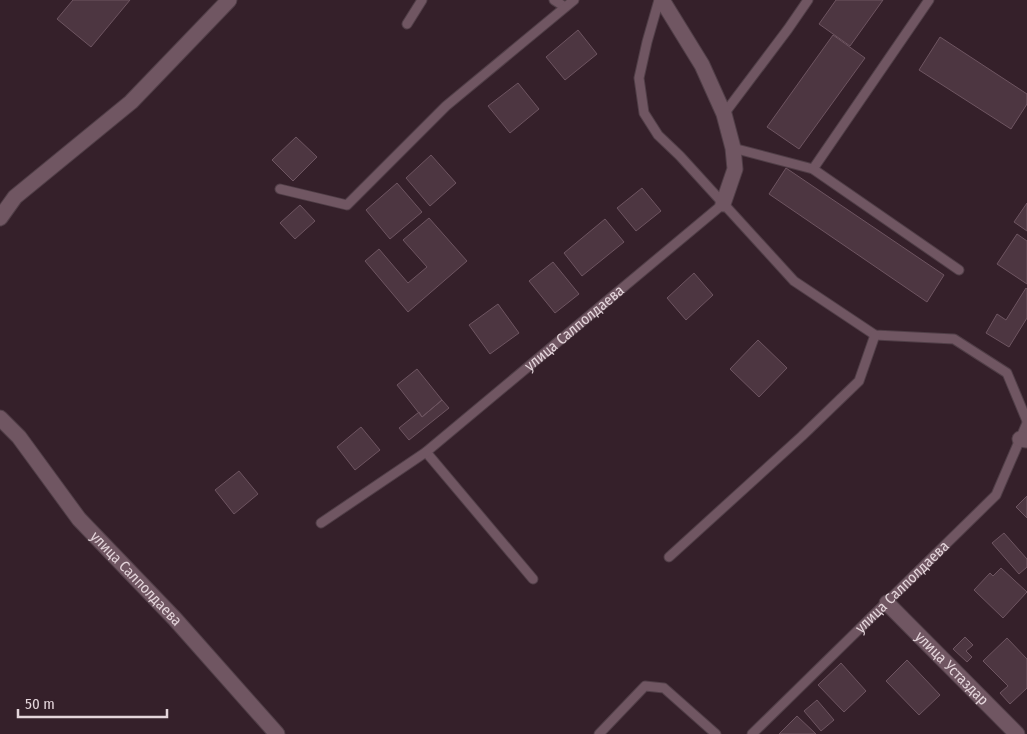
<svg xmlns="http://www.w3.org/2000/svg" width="1027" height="734" font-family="'Fira Sans Condensed',sans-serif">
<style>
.building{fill:#4d3641;stroke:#6e5561}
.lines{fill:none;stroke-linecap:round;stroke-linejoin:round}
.lane-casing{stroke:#503e47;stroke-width:11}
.street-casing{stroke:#503e47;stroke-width:17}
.lane{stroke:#705662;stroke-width:9}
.street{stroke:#705662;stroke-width:15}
.labels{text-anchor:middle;stroke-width:5;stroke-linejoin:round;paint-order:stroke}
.street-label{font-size:15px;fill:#e4d5db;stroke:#35202a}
</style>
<rect width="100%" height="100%" fill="#35202a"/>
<!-- building -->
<path class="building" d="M73,0h57l-39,47 -34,-28z
M836,0h47l-33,46 -31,-22z
M578,30l19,24 -32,26 -19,-23z
M833,35l32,23 -66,91 -32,-22z
M940,37l87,57v10l-16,25 -92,-59z
M518,83l21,26 -29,24 -22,-27z
M296,137l21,20 -24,24 -21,-21z
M431,155l25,28 -26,23 -24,-28z
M786,168l158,107 -17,27 -158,-108z
M397,183l25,29 -32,27 -24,-29z
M642,188l19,23 -25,20 -19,-23z
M1027,203v28l-13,-9z
M300,205l15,16 -20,18 -15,-16z
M429,218l38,43 -59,51 -43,-51 14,-12 29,34 19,-16 -24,-27z
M605,219l19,23 -42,34 -18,-23z
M1017,234l10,7v43l-30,-20z
M553,262l26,32 -24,19 -26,-32z
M694,273l19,22 -27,25 -19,-22z
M1026,288l1,1v29l-18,29 -23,-14 11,-19 9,6z
M498,304l21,29 -29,21 -21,-29z
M758,340l29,28 -28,29 -29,-28z
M417,369l25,31 -20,17 -25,-32z
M442,400l7,8 -40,32 -10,-12 20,-16 3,5z
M361,427l19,23 -25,20 -18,-23z
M239,471l19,23 -24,20 -19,-24z
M1027,496v22l-11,-11z
M1004,533l23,26v8l-8,7 -27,-31z
M1001,568l26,24 -24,26 -29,-28 16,-17 3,3z
M965,637l8,8 -7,6 6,6 -5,5 -14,-13z
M1007,638l20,21v29l-17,16 -10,-11 8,-7 -25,-25z
M907,660l33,35 -21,20 -33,-34z
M841,663l25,28 -22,21 -26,-27z
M817,700l17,20 -13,11 -17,-20z
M797,716l19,18h-37z"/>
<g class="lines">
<defs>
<g id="lane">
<path d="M554,0l11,7"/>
<path d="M659,0l-12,42 -8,36 5,35 14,22 22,21 114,125 81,54 79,4 53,34 20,48"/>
<path d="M407,24l15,-24"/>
<path d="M724,114l64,-85 20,-29"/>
<path d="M733,148l80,21 116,-169"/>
<path d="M813,169l146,101"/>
<path d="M280,189l67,16 99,-99 128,-106"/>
<path d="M426,452l107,127"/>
<path id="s1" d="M321,523l105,-71 297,-248"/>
<path d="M669,557l133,-121 57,-55 16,-46"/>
<path d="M599,734l46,-48 19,2 52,46"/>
<path id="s2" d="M752,734l244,-239 31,-72"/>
</g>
<g id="street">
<path d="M662,0l40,65 22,49 9,34 2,21 -12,35"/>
<path d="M0,218l15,-21 116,-95 98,-102"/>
<path id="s3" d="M0,418l19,19 60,82 96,100 102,115"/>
<path d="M1020,439l7,1"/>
<path id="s4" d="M887,603l130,131"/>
</g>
</defs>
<!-- lane casing -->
<use href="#lane" class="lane-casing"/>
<!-- street casing -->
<use href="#street" class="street-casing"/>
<!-- lane -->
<use href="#lane" class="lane"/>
<!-- street -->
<use href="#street" class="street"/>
</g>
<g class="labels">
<!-- street labels -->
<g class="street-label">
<text dy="5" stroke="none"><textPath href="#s1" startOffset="320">улица Салполдаева</textPath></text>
<text dy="5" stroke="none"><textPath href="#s3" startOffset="211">улица Салполдаева</textPath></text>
<text dy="5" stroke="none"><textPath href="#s2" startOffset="210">улица Салполдаева</textPath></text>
<text dy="5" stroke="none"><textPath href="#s4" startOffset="92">улица Устаздар</textPath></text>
</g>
</g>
<!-- scale -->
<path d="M18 709v8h149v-8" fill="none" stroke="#e4d5db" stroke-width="2.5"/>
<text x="25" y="709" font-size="15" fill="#e4d5db" stroke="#35202a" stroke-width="4" paint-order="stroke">50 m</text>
</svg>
